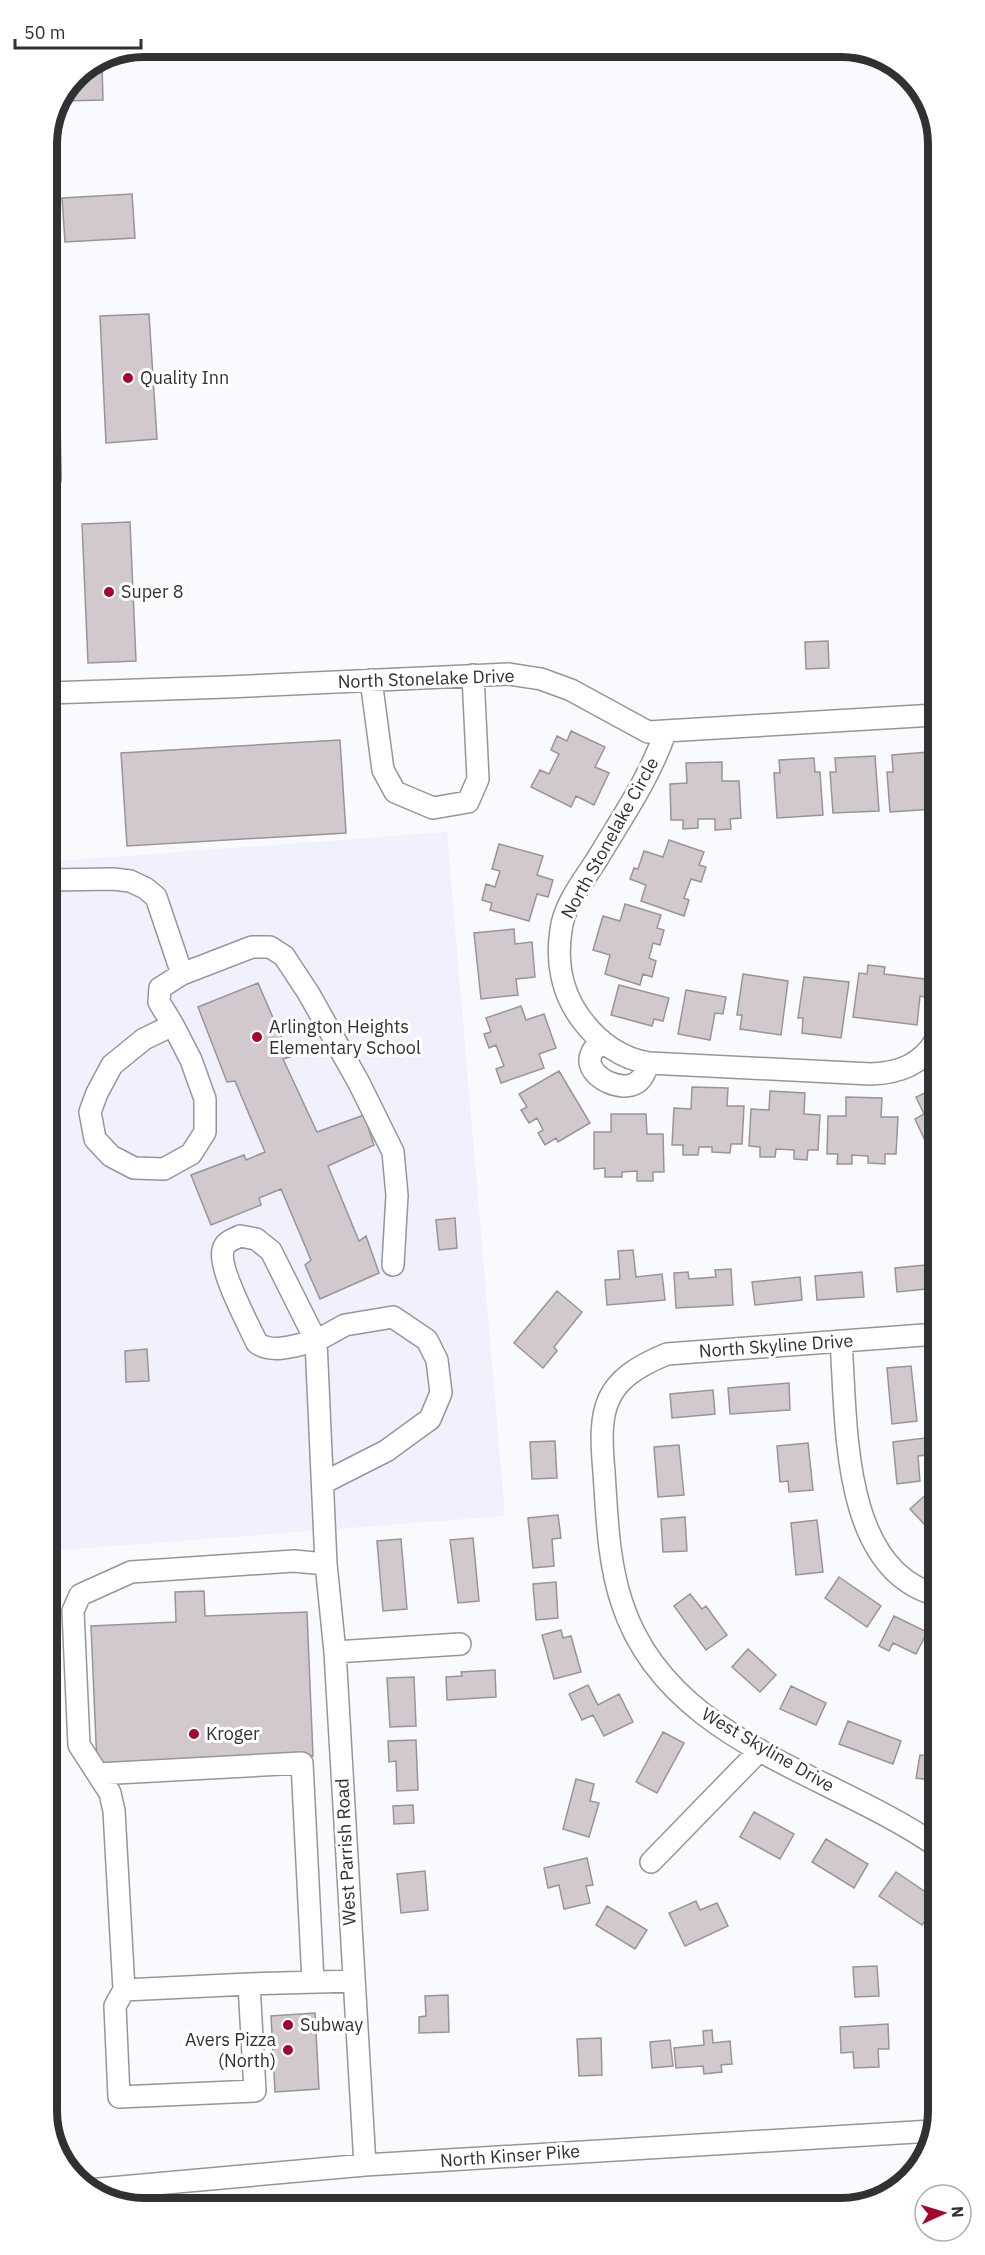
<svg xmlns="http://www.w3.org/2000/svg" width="985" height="2255" font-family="'IBM Plex Sans',sans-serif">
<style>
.built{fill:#f1f1fd}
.building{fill:#d1c9cd;stroke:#9b9497;stroke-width:1.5}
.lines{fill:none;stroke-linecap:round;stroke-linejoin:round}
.minor-casing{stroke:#95969c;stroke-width:24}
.minor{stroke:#fff;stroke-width:21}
.poi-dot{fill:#a40630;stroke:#fff;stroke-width:2}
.labels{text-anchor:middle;stroke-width:6;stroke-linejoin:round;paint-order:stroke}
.poi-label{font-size:18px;fill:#303133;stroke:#fff;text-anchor:start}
.street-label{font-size:18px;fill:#303133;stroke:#fff}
.rim{fill:none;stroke:#303133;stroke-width:8}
</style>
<rect width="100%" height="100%" fill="#f9fafe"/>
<!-- built -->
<path class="built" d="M447,832l58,684 -455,35 -2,-689z"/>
<!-- building -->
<path class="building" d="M102,64l1,36 -38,1v-4l10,-22z
M132,194l3,44 -70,4 -3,-44z
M149,314l8,125 -51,4 -6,-127z
M130,522l6,139 -48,2 -6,-139z
M828,641l1,27 -23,1 -1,-27z
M571,731l34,16 -10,20 14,6 -15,32 -18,-9 -5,11 -40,-20 9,-17 9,4 10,-20 -8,-4 6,-14 10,5z
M340,740l6,93 -219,13 -6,-93z
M928,752l1,11h5l1,46 -45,3 -3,-40h6l-1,-17z
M875,756l4,55 -46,2 -3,-41h6l-1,-14z
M814,758l1,14h5l3,43 -46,3 -3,-45h6l-1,-13z
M722,762v19h17l2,37 -11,1 1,10 -16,1v-11h-17v9l-15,1v-9h-12l-1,-36 17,-1 -1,-20z
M669,840l35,12 -5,13 7,2 -5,15 -10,-3 -7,19 5,2 -5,16 -43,-15 5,-16 -16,-6 4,-11 4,1 6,-18 19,6z
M499,844l44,12 -6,19 16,5 -5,17 -11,-3 -8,27 -39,-11 2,-7 -10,-3 4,-16 9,3 5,-16 -8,-2z
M625,904l36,11 -4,13 7,2 -4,15 -7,-2 -4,15 7,3 -4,16 -9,-3 -3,11 -35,-11 5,-19 -17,-5 10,-34 17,5z
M514,929l1,15 17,-2 3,35 -19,2 2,16 -37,4 -7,-66z
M868,965l17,2 -1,7 49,6 -3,18 -10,-2 -3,29 -64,-8 6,-44 8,1z
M743,974l45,7 -7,54 -41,-6 2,-14h-5z
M804,977l45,5 -8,56 -39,-5 1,-15h-5z
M258,983l32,74 -7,2 34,73 47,-17 10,30 -46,21 31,75 7,-5 13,37 -59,26 -15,-34 6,-5 -30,-71 -22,9 2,7 -50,20 -20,-50 53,-20 2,5 19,-8 -30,-71 -8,1 -29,-75z
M619,985l50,13 -6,23 -9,-2 -2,7 -41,-11z
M686,990l40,7 -3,17 -8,-1 -5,27 -32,-6z
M521,1006l5,14 18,-6 12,34 -17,6 5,14 -43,15 -5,-14 8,-3 -8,-21 -7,3 -5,-14 7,-2 -5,-14z
M559,1071l31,52 -32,19 -2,-4 -11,7 -7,-12 5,-3 -6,-12 -8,5 -8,-13 6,-3 -8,-13z
M692,1087l36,1 -1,18h17l-2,38h-11l-1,9 -18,-1v-5h-13l-1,8h-15v-10h-11l2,-37 17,1z
M936,1088v71l-2,1 -19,-41 9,-5 -8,-17z
M770,1091l35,2 -1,21 16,1 -2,35h-10l-1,10 -13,-1v-9l-18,-1 -1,8h-15v-10l-11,-1 2,-37 18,1z
M846,1097l36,1 -1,19h17l-2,37h-11v10l-17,-1v-7l-16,-1v9h-15l1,-10h-11l1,-38h18z
M611,1114h35l1,20h16l1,38h-11v9h-16v-10l-15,1v5h-17v-9l-11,1v-37h17z
M455,1218l2,30 -18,2 -3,-30z
M633,1250l3,27 26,-3 3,26 -58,5 -2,-25 15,-1 -2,-28z
M936,1264v24l-39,4 -2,-24z
M731,1269l2,36 -57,3 -2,-35 14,-1 1,7 27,-2 -1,-7z
M862,1272l2,25 -47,3 -2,-24z
M800,1277l2,23 -47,5 -3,-23z
M557,1291l25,21 -28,35 3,4 -14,17 -29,-25z
M147,1349l2,32 -23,1 -1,-31z
M911,1366l6,55 -25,3 -5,-56z
M789,1383l1,27 -60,4 -2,-26z
M713,1390l2,24 -43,4 -2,-24z
M925,1438l2,17 -9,1 2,25 -23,3 -4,-42z
M555,1441l2,37 -25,1 -2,-37z
M808,1443l5,47 -24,2 -1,-11 -8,1 -3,-36z
M679,1445l5,50 -26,2 -4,-50z
M930,1491l7,7v30l-8,-8 -4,5 -15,-16z
M558,1515l3,23 -9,1 2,27 -21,2 -5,-50z
M685,1517l2,34 -24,1 -2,-33z
M817,1520l6,52 -27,3 -5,-52z
M473,1538l6,63 -21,2 -8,-63z
M401,1539l6,70 -24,2 -6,-70z
M839,1577l42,29 -14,21 -42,-29z
M556,1582l2,36 -22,2 -3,-36z
M204,1591l1,25 102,-4 6,144 -216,9 -6,-139 85,-4 -1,-30z
M690,1594l12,15 4,-3 21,29 -21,15 -32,-44z
M894,1616l33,16 -11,22 -23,-11 -4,8 -10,-5z
M561,1630l2,8 8,-2 10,36 -27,7 -12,-44z
M748,1649l28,26 -16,17 -28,-25z
M495,1670l1,27 -49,3 -1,-23 16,-1 -1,-4z
M414,1677l2,49 -26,1 -3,-49z
M588,1685l10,20 21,-11 14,28 -29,14 -11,-21 -11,5 -13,-26z
M791,1686l35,17 -10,22 -36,-16z
M848,1721l53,20 -8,23 -54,-20z
M663,1732l21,11 -27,50 -21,-11z
M416,1740l2,50 -21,1 -1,-30 -7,1 -1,-21z
M920,1755l18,2v24l-22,-3z
M576,1779l18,5 -4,17 9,2 -10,34 -26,-8z
M413,1805l1,18 -20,1 -1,-18z
M754,1812l40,22 -14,25 -40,-22z
M826,1839l42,25 -14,24 -42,-26z
M587,1858l6,27 -7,1 4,17 -26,6 -5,-24 -11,3 -4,-20z
M425,1871l3,39 -27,3 -4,-39z
M896,1872l34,23 -5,7 9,6 -12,17 -43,-29z
M696,1901l4,9 17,-7 11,23 -43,20 -16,-33z
M607,1906l40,24 -12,19 -39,-24z
M877,1966l2,30 -24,1 -2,-30z
M448,1995l1,37 -30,1v-16l7,-1 -1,-20z
M315,2013l4,76 -44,3 -4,-76z
M888,2024l1,25h-11l1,18 -25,1 -1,-16 -12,1 -1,-26z
M712,2030l1,13 17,-2 2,23 -11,1 1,7 -18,2 -1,-8 -27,2 -2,-20 30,-3 -1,-14z
M601,2038l1,37 -23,1 -2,-37z
M670,2040l3,26 -21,2 -2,-26z"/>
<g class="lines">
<defs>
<path id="minor" d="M47,339l3,140h-2
M371,680l12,90 12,22 38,16 35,-6 10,-23 -5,-104
M48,693l179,-6 282,-13 32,5 30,11 77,42 287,-17
M665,733c-16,46 -44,86 -69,128 -13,20 -32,44 -35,69 -5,32 1,64 21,90 16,22 40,39 67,43l222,11c28,-1 50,-9 65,-34
M48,880l65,-1 17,2 15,7 11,9 26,77 70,-27h18l14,9 25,38 50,89 34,69 4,43 -4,70
M173,1025l-29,14 -32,26 -15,28 -7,19 5,27 16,17 23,12 30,1 27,-15 14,-22v-33l-14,-39 -18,-35 -14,-23 1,-14 22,-14
M601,1040c-5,7 -12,13 -11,22 2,17 32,30 46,21 6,-3 10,-13 13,-20
M240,1236l16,3 15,12 45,90c-18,3 -43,14 -59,2 -9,-19 -39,-75 -34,-93 2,-9 10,-10 17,-14z
M937,1334l-270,20c-64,26 -69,53 -63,118 3,44 4,89 18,131 45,139 207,168 316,244
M841,1342c6,78 -1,228 96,253
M323,1483l63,-32 44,-32 11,-26 -4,-33 -10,-20 -34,-23 -48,8 -29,16 10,223 9,88 30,513
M326,1564l-32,-3 -163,11 -51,23 -7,16 6,134 31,48 4,18 10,179 -9,16 4,91 136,-6 -6,-107 105,-3
M335,1652l125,-8
M98,1774l204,-11 11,218
M651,1862l109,-112
M124,1990l125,-6
M88,2190l277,-25 567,-34"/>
</defs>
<!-- minor casing -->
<use href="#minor" class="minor-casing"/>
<!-- minor -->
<use href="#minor" class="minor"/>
</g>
<!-- markers -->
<g class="poi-dot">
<circle cx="128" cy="378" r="6"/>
<circle cx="109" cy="592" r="6"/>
<circle cx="257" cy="1037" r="6"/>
<circle cx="194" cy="1734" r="6"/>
<circle cx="288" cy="2025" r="6"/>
<circle cx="288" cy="2050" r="6"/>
</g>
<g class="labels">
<!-- poi labels -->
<g class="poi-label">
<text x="140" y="384">Quality Inn</text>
<text x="121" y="598">Super 8</text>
<text x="269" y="1033">Arlington Heights<tspan x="269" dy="21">Elementary School</tspan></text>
<text x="206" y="1740">Kroger</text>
<text x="300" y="2031">Subway</text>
<text x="276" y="2046" text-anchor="end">Avers Pizza<tspan x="276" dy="21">(North)</tspan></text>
</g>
<!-- street labels -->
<g class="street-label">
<text transform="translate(426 679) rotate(-2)" y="6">North Stonelake Drive</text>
<text transform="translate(610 838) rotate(-61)" y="6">North Stonelake Circle</text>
<text transform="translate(776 1346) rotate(-4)" y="6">North Skyline Drive</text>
<text transform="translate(768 1750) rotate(30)" y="6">West Skyline Drive</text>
<text transform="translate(346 1852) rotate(-93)" y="6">West Parrish Road</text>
<text transform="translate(510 2156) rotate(-4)" y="6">North Kinser Pike</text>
</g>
</g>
<!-- crop -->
<path d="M0 0H985V2255H0ZM144 57H841A87 87 0 0 1 928 144V2111A87 87 0 0 1 841 2198H144A87 87 0 0 1 57 2111V144A87 87 0 0 1 144 57Z" fill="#fff" fill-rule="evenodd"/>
<path class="rim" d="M144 57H841A87 87 0 0 1 928 144V2111A87 87 0 0 1 841 2198H144A87 87 0 0 1 57 2111V144A87 87 0 0 1 144 57Z"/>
<!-- north arrow -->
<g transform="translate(943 2213) rotate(86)"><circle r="28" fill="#ffffff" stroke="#acadad" stroke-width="1.5"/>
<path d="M0-4.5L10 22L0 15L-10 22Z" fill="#a40630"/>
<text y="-9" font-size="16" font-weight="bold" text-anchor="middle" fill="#303133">N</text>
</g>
<!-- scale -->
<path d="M15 39v9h126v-9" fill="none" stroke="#303133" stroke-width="3"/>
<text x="24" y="39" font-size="18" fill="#303133" stroke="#ffffff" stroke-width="4.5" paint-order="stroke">50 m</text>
</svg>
